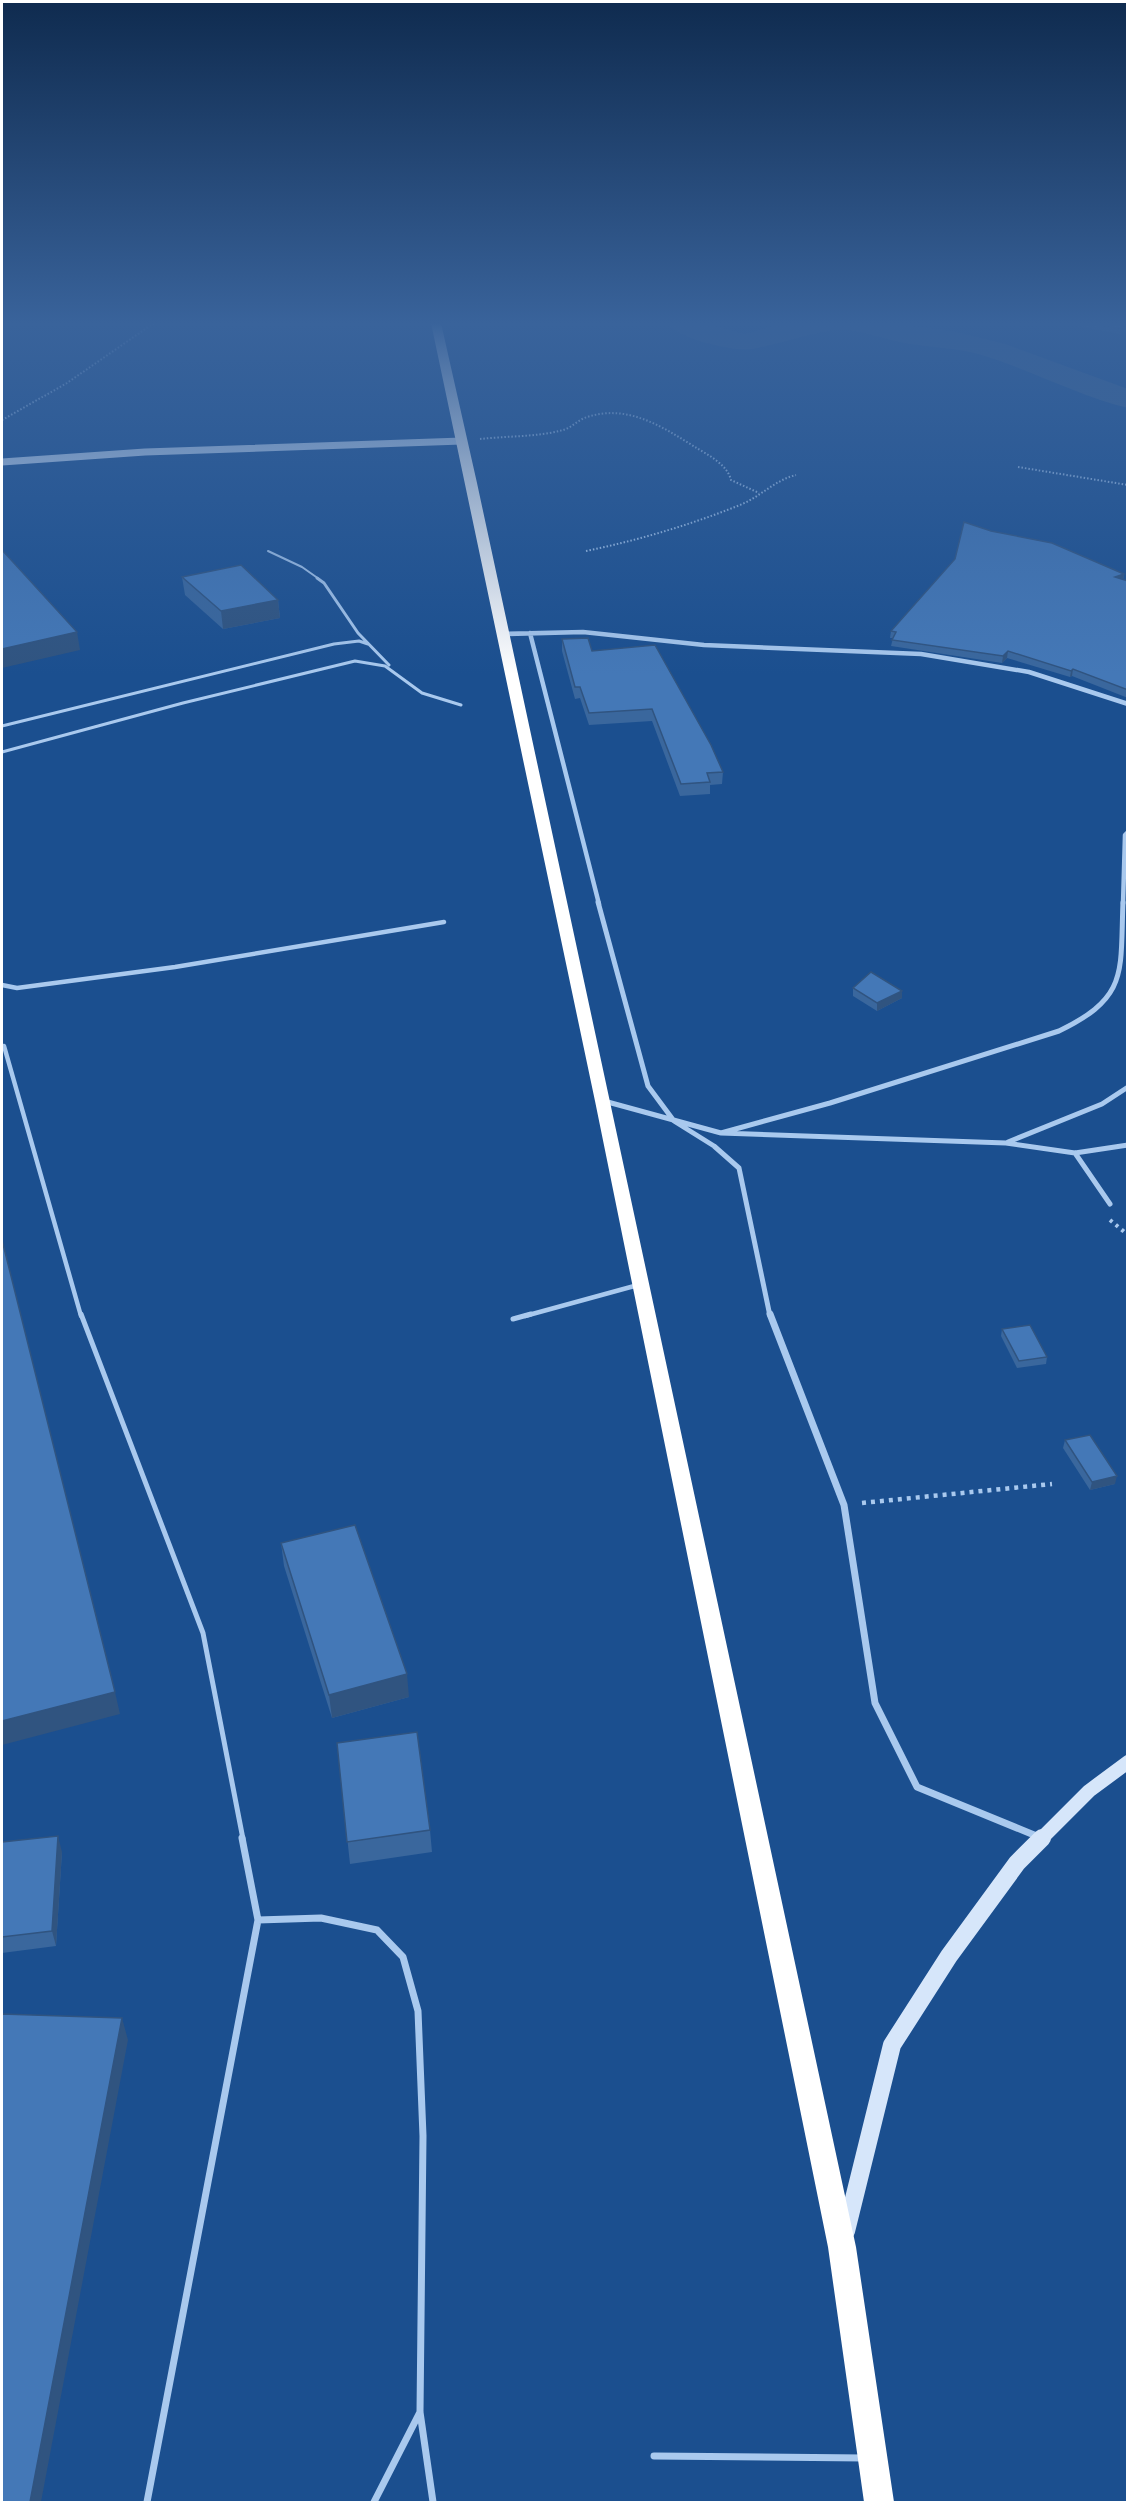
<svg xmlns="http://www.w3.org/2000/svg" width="1129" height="2504" font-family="'Asap Condensed',sans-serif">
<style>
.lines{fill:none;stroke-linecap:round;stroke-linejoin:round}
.river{fill:#3c6290;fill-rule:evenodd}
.path-far2{stroke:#a9c9ee;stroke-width:2;stroke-dasharray:1.5 2;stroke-linecap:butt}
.path-far1{stroke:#a9c9ee;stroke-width:4;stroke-dasharray:3 4.5;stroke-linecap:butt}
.path{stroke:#a9c9ee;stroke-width:4.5;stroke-dasharray:4 5;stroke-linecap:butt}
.lane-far4{stroke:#a9c9ee;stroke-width:2}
.lane-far3{stroke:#a9c9ee;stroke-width:3}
.lane-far2{stroke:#a9c9ee;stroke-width:4.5}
.lane-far1{stroke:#a9c9ee;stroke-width:5}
.lane{stroke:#a9c9ee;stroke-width:7}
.street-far2{stroke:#a9c9ee;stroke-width:4.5}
.street-far1{stroke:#a9c9ee;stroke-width:5}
.street{stroke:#a9c9ee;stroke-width:7}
.secondary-far2{stroke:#d6e6fa;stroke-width:7}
.secondary-far1{stroke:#d6e6fa;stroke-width:14}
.secondary{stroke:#d6e6fa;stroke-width:18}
.highway{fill:#fff;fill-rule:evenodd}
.wall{fill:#3a679d}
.shaded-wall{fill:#305480}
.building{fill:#4478b7;stroke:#305480;stroke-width:1.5}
</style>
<rect width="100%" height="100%" fill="#1b4f8f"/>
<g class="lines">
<!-- river -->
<path class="river" d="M667,323h37l41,11 40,-11h102l66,8 52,13 123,45v19c-49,-12 -95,-37 -143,-52 -28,-9 -56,-8 -85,-14 -19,-4 -44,-13 -63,-12 -29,3 -56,14 -85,19 -18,3 -74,-10 -85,-26z"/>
<!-- path-far2 -->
<path class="path-far2" d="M2,420l65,-37 87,-60
M480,439c26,-3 58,-2 83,-9 8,-2 15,-10 24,-13 41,-13 74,9 108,30 13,8 32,17 36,33l28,13
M1018,467l110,18
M586,551c53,-11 104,-26 154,-46 20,-8 35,-25 56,-30"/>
<!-- path-far1 -->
<path class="path-far1" d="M1110,1220l18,15"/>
<!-- path -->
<path class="path" d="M862,1503l190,-19"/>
<!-- lane-far4 -->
<path class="lane-far4" d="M268,551l34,16 17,12"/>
<!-- lane-far3 -->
<path class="lane-far3" d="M317,578l7,5 34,50 31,32
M2,726l332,-82 25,-3 9,3
M2,752l181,-49 172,-42 30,5 37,27 39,12"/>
<!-- lane-far2 -->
<path class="lane-far2" d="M2,985l15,3 158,-21 269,-45
M4,1046l77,270
M525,1316l113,-31"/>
<!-- lane-far1 -->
<path class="lane-far1" d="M81,1314l122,319 40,206
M513,1319l18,-5"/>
<!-- lane -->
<path class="lane" d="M258,1920l63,-2 56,12 26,27 15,54 5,125 -3,276 13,90
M654,2456l210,2
M147,2502l111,-582 -16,-82
M374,2502l46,-90"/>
<!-- street-far2 -->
<path class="street-far2" d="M530,633l69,271
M503,634l80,-2 121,13 217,9 108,18 99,32
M1123,904l2,-69 3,-3"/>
<!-- street-far1 -->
<path class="street-far1" d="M598,902l50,184 26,35 40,25 25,22 31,148
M604,1101l117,32 285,10 69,10 53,-8
M721,1133l109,-30 229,-72c70,-34 61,-58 64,-129
M1008,1142l94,-38 26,-17
M1075,1153l35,51"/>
<!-- street -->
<path class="street" d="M770,1314l74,191 31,198 42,84 122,50"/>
<!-- secondary-far2 -->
<path class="secondary-far2" d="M2,462l143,-10 317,-11"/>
<!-- secondary-far1 -->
<path class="secondary-far1" d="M1041,1839l48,-48 39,-29"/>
<!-- secondary -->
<path class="secondary" d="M846,2231l46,-186 57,-89 68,-93 25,-25"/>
<!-- highway -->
<path class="highway" d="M431,323h10l36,160 379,1764 38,255h-30l-36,-255 -233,-1146z"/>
</g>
<!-- wall -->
<path class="wall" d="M1060,323h68v9l-5,-1 -3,3z
M991,531l133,43 -1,6 5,1v117l-56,-22 -2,1 -63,-19 -5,5 -111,-17 2,-8h-3l1,-7z
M182,577l96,23 2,18 -57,11 -38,-34z
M562,639l30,12 131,121 -1,12 -12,1v9l-30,2 -28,-75 -63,4 -9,-27 -5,1 -13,-48z
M853,988l49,3v7l-25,13 -24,-15z
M1002,1329l45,28 -1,7 -29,4 -16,-32z
M1065,1440l50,44 -25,6 -27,-42z
M281,1543l128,154 -77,21 -48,-152z
M337,1743l93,87 2,22 -82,12z
M2,1842l60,10 -6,94 -54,7z"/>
<!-- shaded-wall -->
<path class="shaded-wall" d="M1124,326l-1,5 -3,3 1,-5z
M1124,574l-1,7 -8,-4z
M278,600l2,18 -57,11 -2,-18z
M77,632l3,18 -78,18v-19z
M1008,651l-1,7 -5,5 1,-7z
M1073,669l-1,7 -2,1 1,-6z
M902,991v7l-25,13v-8z
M1117,1476l-2,8 -25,6 2,-8z
M407,1674l2,23 -77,21 -3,-23z
M115,1692l5,22 -118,31v-24z
M58,1836l4,16 -6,94 -4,-15z
M122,2018l6,22 -87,462h-11z"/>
<!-- building -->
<path class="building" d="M1090,323h38v4l-4,-1 -3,3z
M964,522l27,9 61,12 72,31 -9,3 13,4v109l-55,-21 -2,2 -63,-20 -5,5 -111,-16 4,-8 -5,-1 64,-72z
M2,550l75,82 -75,17z
M241,565l37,35 -57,11 -39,-34z
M588,638l4,13 63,-6 56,100 12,27 -16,1 3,9 -29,2 -29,-75 -63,4 -9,-26h-5l-13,-48z
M871,972l31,19 -25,12 -24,-15z
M2,1240l113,452 -113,29z
M1030,1325l17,32 -28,4 -17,-32z
M1090,1435l27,41 -25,6 -27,-42z
M355,1525l52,149 -78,21 -48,-152z
M417,1732l13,98 -83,12 -10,-99z
M58,1836l-6,95 -50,6v-95z
M2,2014l120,4 -92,484h-28z"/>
<!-- sky -->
<linearGradient id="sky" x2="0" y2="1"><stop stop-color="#0f2b4f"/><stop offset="0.48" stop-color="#39639b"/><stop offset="1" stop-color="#39639b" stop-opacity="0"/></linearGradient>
<rect width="1129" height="674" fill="url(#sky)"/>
<!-- border -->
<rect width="1129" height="2504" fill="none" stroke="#ffffff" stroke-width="6"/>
</svg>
